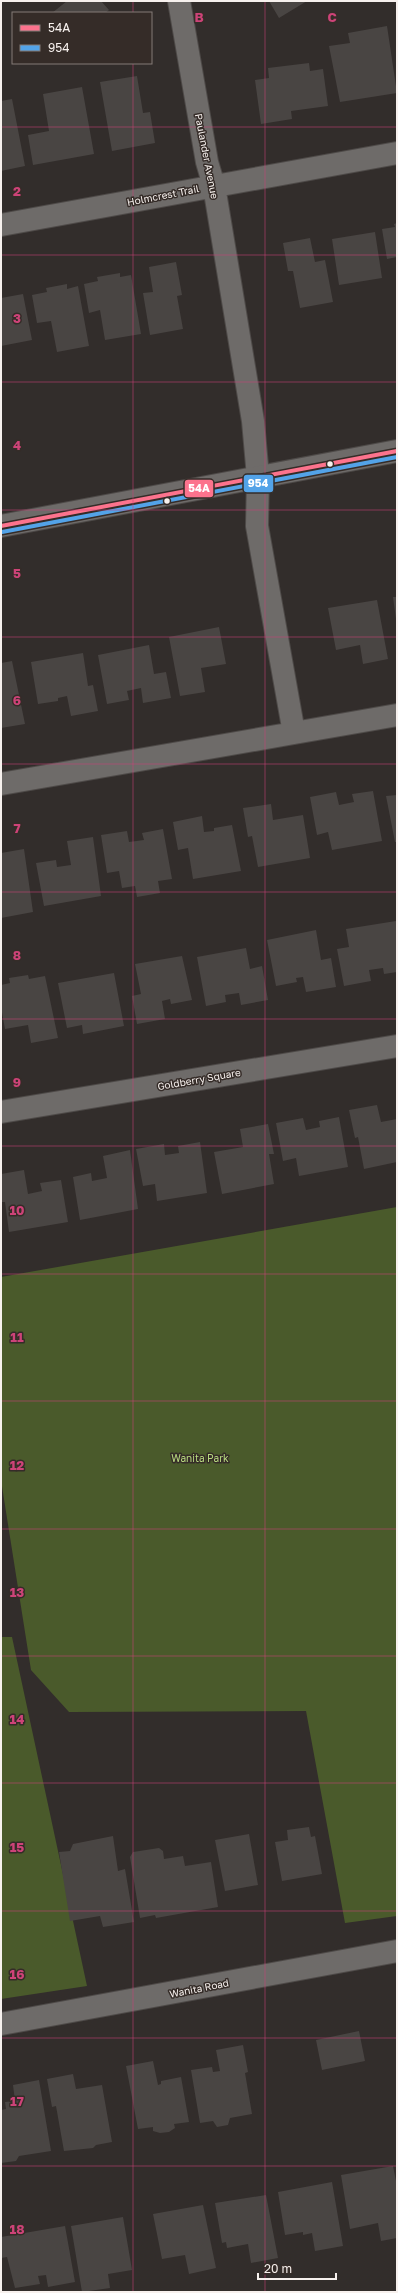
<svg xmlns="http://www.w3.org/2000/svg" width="398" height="2293" font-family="'Golos Text',sans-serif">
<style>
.green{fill:#4a5a2b}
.building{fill:#494543}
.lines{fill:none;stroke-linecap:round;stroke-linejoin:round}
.minor-casing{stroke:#4e4a48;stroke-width:24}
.secondary-casing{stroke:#4e4a48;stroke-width:24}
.minor{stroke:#6e6b69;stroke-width:22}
.secondary{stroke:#6e6b69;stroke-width:22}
.bus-1-casing{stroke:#352c28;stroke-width:7}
.bus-2-casing{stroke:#352c28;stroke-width:7}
.bus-1{stroke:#fc738d;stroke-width:4}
.bus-2{stroke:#53a3e8;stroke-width:4}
.grid{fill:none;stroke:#cd4378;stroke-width:1;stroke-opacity:0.55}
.bus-dot{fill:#f7f1ee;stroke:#352c28;stroke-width:1.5}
.labels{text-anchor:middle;stroke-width:3;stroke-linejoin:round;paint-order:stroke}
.street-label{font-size:10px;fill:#f7f1ee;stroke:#352c28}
.park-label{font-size:10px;fill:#b9db80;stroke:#352c28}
.grid-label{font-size:13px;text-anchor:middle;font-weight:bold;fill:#cd4378;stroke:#352c28;stroke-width:3;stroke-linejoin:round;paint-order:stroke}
.line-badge{stroke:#352c28;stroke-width:1.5}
.badge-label{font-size:11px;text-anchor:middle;font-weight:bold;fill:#fff}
</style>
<rect width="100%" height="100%" fill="#322d2b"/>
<!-- green -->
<path class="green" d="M397,1207v709l-52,7 -39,-212 -237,1 -38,-42 -30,-190v-203z
M1,1637h11l75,349 -86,13z"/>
<!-- building -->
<path class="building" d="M67,1h34l8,9 -4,3h-53z
M269,1h38l-28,17z
M387,26l10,67 -57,9 -11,-56 21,-3 -2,-10z
M309,63l1,8 13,-2 5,37 -37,5 1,8 -31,5 -6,-44 14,-2 -1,-10z
M137,76l6,37 7,-1 5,31 -43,8 -12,-69z
M82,87l12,67 -61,11 -5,-30 21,-4 -6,-37z
M12,99l13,67 -24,5v-70z
M397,223v34l-10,2 -5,-30 13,-2 -1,-3z
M375,232l7,46 -43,7 -7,-46z
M310,238l5,24 10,-2 8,42 -33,6 -7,-37h-5l-5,-28z
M176,262l6,33 -5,1 6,33 -33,6 -7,-42 10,-1 -4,-25z
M120,273v4l11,-2 10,59 -36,6 -5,-30 -11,3 -5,-29 14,-3 -1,-4z
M67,284v5l11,-3 11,60 -32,6 -6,-31 -14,2 -5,-28 15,-3 -1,-4z
M23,294l9,46 -31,6v-48z
M393,597h4v22h-1z
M377,600l11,59 -25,5 -3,-19 -24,5 -8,-42z
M219,627l7,37 -25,4 4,24 -25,4 -11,-59z
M149,645l5,29 12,-2 5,26 -28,5 -2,-15 -14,3 2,9 -22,4 -9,-49z
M83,653l5,33 5,-1 5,26 -27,5 -4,-20 -9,2v3l-20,3 -7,-42z
M12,661l13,63 -24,4v-65z
M373,791l9,50 -50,9 -4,-18 -11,3 -7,-38 26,-5 3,13 15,-3 -2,-8z
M397,795v47h-2l-9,-46z
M271,804l2,16 30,-5 7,43 -52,9 -6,-31 -4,1 -5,-29z
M202,816l2,16 10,-1v-3l18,-3 9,46 -48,8 -5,-31 -10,2 -5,-28z
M163,829l9,50 -14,2 2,12 -23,4 -2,-11 -13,2 -3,-17 -12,2 -6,-38 26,-4 2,11 15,-2 -2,-7z
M93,837l8,59 -57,10 -8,-43 20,-3 1,7 14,-2 -4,-24z
M24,849l9,63 -32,6v-65z
M396,921l1,51 -13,2 -1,-6 -14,2 2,11 -27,5 -7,-37 12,-2 -3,-18z
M316,930l5,30 10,-2 5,29 -30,5 -3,-15 -7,1 1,4 -21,4 -9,-46z
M246,948l4,21 12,-3 6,34 -27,5 -2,-12 -14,2 1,7 -20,4 -9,-49z
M182,956l10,44 -21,4 -1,-5 -8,2 3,18 -28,5 -5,-28 9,-2 -6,-30z
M114,973l10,53 -41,8 -1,-9 -15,3 -9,-45z
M28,975l1,4 16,-3 13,62 -27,5 -3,-18 -23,4 -4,-22v-22l9,-2 -1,-5z
M377,1105l4,17 16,-3v43l-33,7 -6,-32 -3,1 -6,-28z
M339,1117l9,50 -49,9 -3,-18 -13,3 -7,-38 27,-5 3,12 14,-3 -1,-6z
M268,1124l6,30h-5l5,30 -52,10 -8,-42 29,-5 -3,-18z
M200,1142l7,51 -50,8 -2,-17 -12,2 -7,-37 28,-5 1,11 14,-2 -1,-7z
M130,1150l8,59 -58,11 -7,-43 18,-4 1,8 15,-3 -4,-22z
M24,1170l4,24 14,-3 -2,-8 21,-3 7,42 -59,10 -4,-30h-4v-28z
M309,1827l2,10 4,-1 7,38 -40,7 -7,-39 13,-2 -1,-10z
M249,1834l9,51 -33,6 -10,-51z
M113,1836l5,35 7,-2 9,53 -31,5 -3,-11 -30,5 -11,-69 11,-1 3,-7z
M159,1848l4,3 1,8 19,-3 2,10 26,-4 7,45 -62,11 -1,-3 -15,3 -10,-61 3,-5z
M359,2031l6,30 -43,9 -6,-30z
M243,2045l5,27 -3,1 7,41 -22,4 -2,7 -11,2 -4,-6 -13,2 -9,-53 21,-3 1,5 7,-1 -4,-21z
M153,2061l5,24 3,-1v-3l20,-4 8,45 -15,2 1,4 -6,4 -9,1 -7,-2v-4l-15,2 -12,-63z
M73,2074l3,15 26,-4 10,57 -16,3 -3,3 -29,3 -8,-45 -4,1 -5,-28z
M39,2080l12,71 -32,5 -3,5 -15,2v-53l5,-1 -1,-7 10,-1 -2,-16z
M393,2166l4,20v52l-16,3 -3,-18 -28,6 -9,-54z
M332,2182l11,64 -28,5 -3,-18 -9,2v-3l-18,3 -7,-43z
M266,2195l12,63 -27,5 -3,-19 -21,4 -1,-6 -4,1 -7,-40z
M203,2205l13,63 -27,6 -4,-19 -23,4 -9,-45z
M123,2217l9,53 -24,4 2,14 -28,4 -11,-66z
M65,2226l10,56 -27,5 -2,-12 -8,1 2,8 -25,4 -8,-31 -6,1v-21z"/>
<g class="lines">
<defs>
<path id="minor" d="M1,225l396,-72
M294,733l103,-18
M1,784l293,-51 -37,-207 1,-49 -5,-56 -39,-235 -7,-24 -28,-161
M1,1112l396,-66
M1,2024l396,-73"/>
<path id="secondary" d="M1,526l396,-75"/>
</defs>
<!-- minor casing -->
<use href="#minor" class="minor-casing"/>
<!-- secondary casing -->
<use href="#secondary" class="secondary-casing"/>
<!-- minor -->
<use href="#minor" class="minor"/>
<!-- secondary -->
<use href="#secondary" class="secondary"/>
<defs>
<path id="bus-1" d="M1,526l396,-75"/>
<path id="bus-2" d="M2,532l395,-75"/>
</defs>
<!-- bus-1 casing -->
<use href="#bus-1" class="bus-1-casing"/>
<!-- bus-2 casing -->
<use href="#bus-2" class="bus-2-casing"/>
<!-- bus-1 -->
<use href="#bus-1" class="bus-1"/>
<!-- bus-2 -->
<use href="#bus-2" class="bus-2"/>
</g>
<!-- grid -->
<path class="grid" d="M133,1v12M265,1v2291M133,63v2229M1,127h396M1,255h396M1,382h396M1,510h396M1,637h396M1,764h396M1,892h396M1,1019h396M1,1146h396M1,1274h396M1,1401h396M1,1529h396M1,1656h396M1,1783h396M1,1911h396M1,2038h396M1,2166h396"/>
<!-- markers -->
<g class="bus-dot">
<circle cx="330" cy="464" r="3.5"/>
<circle cx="167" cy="501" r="3.5"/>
</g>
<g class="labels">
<!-- street labels -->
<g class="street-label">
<text transform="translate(207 156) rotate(79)" y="4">Paulander Avenue</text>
<text transform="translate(163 195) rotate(-11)" y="4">Holmcrest Trail</text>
<text transform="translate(199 1079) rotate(-10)" y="4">Goldberry Square</text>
<text transform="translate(199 1988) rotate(-11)" y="4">Wanita Road</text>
</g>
<!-- park labels -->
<g class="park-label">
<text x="200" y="1462">Wanita Park</text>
</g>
</g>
<g class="grid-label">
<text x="199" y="22">B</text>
<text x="332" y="22">C</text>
<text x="17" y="196">2</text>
<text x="17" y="323">3</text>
<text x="17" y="450">4</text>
<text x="17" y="578">5</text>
<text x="17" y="705">6</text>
<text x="17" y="833">7</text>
<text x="17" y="960">8</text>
<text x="17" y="1087">9</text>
<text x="17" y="1215">10</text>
<text x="17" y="1342">11</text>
<text x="17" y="1470">12</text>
<text x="17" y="1597">13</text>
<text x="17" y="1724">14</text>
<text x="17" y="1852">15</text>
<text x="17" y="1979">16</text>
<text x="17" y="2106">17</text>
<text x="17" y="2234">18</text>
</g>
<g class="line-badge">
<rect x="243" y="474" width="31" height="19" rx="4" fill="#53a3e8"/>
<rect x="184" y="479" width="30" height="19" rx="4" fill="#fc738d"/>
</g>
<g class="badge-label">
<text x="258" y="487">954</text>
<text x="199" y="492">54A</text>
</g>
<!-- border -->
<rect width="398" height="2293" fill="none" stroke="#f7f1ee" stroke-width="4"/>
<!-- legend -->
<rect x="12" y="12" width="140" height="52" fill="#352c28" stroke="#837b77"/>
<rect x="20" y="25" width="20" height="6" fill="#fc738d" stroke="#837b77"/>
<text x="48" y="32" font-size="12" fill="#f7f1ee">54A</text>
<rect x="20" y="45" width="20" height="6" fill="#53a3e8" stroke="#837b77"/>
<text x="48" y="52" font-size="12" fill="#f7f1ee">954</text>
<!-- scale -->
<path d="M258 2273v6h78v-6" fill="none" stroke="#f7f1ee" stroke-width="2"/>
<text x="264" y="2273" font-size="12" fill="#f7f1ee" stroke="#352c28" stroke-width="3" paint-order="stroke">20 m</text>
</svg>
